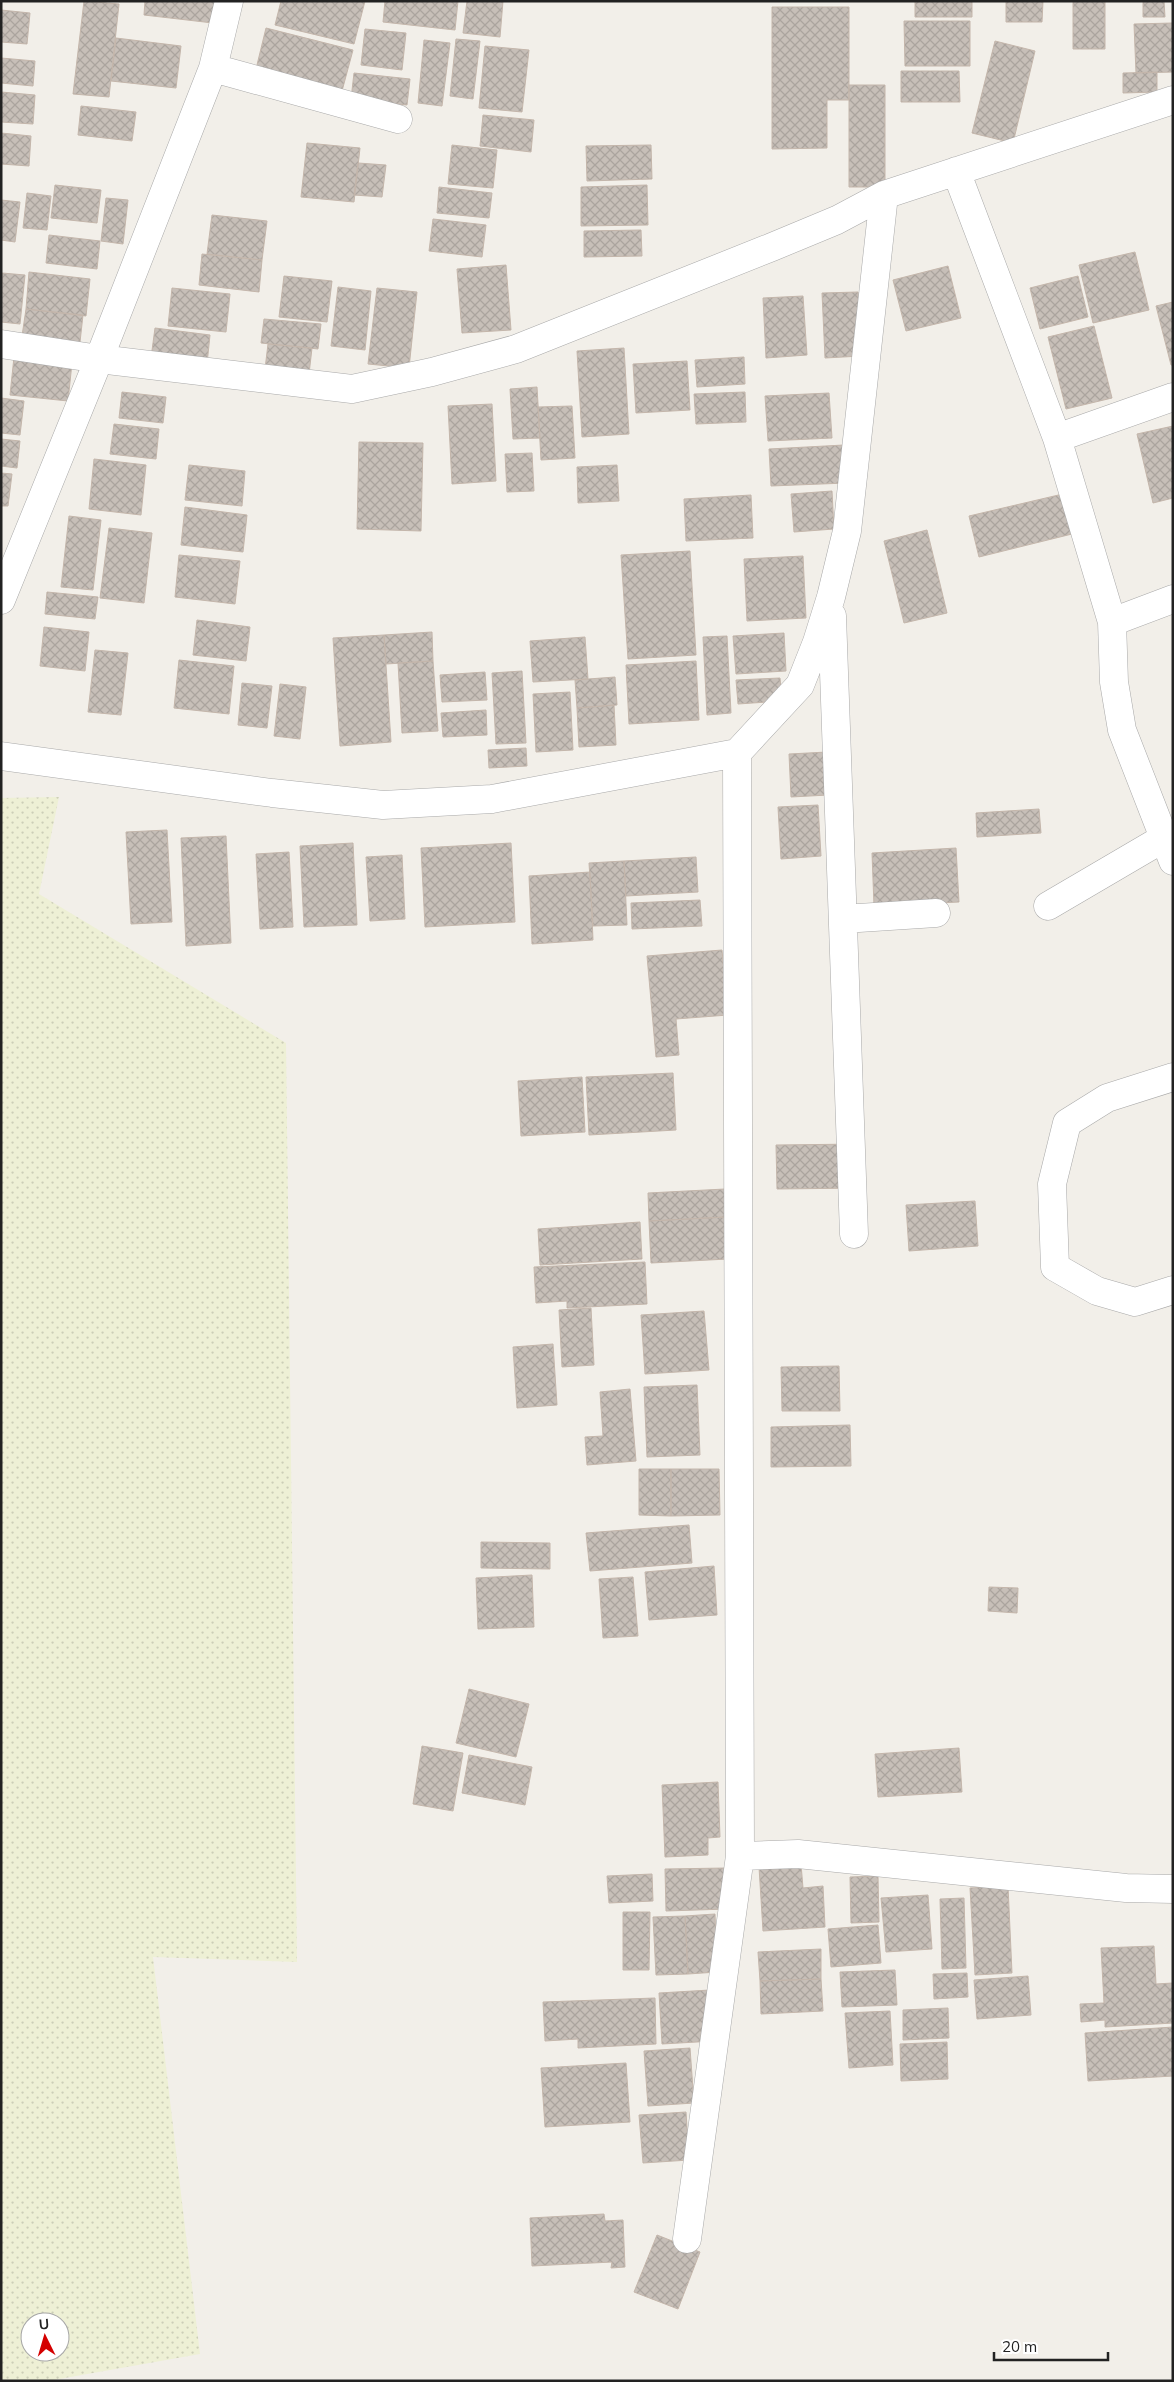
<svg xmlns="http://www.w3.org/2000/svg" width="1174" height="2382" font-family="Mulish,sans-serif">
<style>
.farmland{fill:url(#farmland-dots);fill-rule:evenodd}
.building{fill:url(#building-cross-hatch);stroke:#c4b6ab}
.lines{fill:none;stroke-linecap:round;stroke-linejoin:round}
.minor-casing{stroke:#a9a9a9;stroke-width:29}
.minor{stroke:#fff;stroke-width:28}
</style>
<defs>
<pattern id="farmland-dots" width="8" height="8" patternUnits="userSpaceOnUse" patternTransform="scale(1.25)"><rect width="8" height="8" fill="#eef0d5"/><path d="M2 2h.1M6 6h.1" fill="none" stroke="#ccceb7" stroke-width="1.8" stroke-linecap="round"/></pattern>
<pattern id="building-cross-hatch" width="8" height="8" patternUnits="userSpaceOnUse" patternTransform="scale(1.25)"><rect width="8" height="8" fill="#c7bfb8"/><path d="M0 0l8 8M0 8l8-8" fill="none" stroke="#aba49e"/></pattern>
</defs>
<rect width="100%" height="100%" fill="#f2efe9"/>
<!-- farmland -->
<path class="farmland" d="M59,797l-20,97 247,149 11,919 -144,-5 47,397 -152,27h-47v-1583zM30,2322h30v30h-30z"/>
<!-- building -->
<path class="building" d="M84,1l35,3 -10,93 -36,-3z
M145,1h70l-2,22 -69,-8z
M281,1h84l-11,43 -79,-19z
M385,1h73l-3,29 -72,-8z
M467,1h36l-3,36 -37,-4z
M915,1h57v16h-57z
M1006,1h37l-1,21h-36z
M1073,1h32v48h-32z
M1143,1h21l1,16h-22z
M772,7h77v93h-22v48l-55,1z
M1,10l29,3 -3,31 -26,-2z
M904,21h66v45h-65z
M1173,23v49l-37,1 -2,-49z
M266,28l87,22 -11,41 -86,-22z
M365,29l41,4 -4,37 -41,-5z
M116,38l65,8 -5,42 -65,-7z
M456,39l24,2 -7,58 -23,-3z
M424,40l26,3 -8,63 -24,-3z
M995,41l40,10 -22,92 -41,-10z
M485,46l44,4 -7,62 -43,-4z
M1,58l34,3 -2,25 -32,-3z
M901,71h58l1,31h-59z
M1157,72v20l-34,1v-20z
M354,73l56,6 -3,26 -56,-6z
M849,85h36v102h-36z
M1,92l34,3 -2,29 -32,-2z
M81,106l55,6 -4,29 -54,-6z
M483,115l51,5 -3,32 -51,-6z
M1,133l30,3 -2,30 -28,-2z
M307,143l53,5 -6,54 -53,-5z
M452,145l45,5 -4,38 -45,-4z
M651,145l1,34 -65,2 -1,-35z
M358,163l28,2 -4,32 -28,-2z
M55,185l46,5 -4,33 -46,-5z
M647,185l1,40 -67,1v-39z
M439,187l53,6 -3,25 -52,-5z
M27,193l24,3 -4,34 -24,-2z
M106,198l22,2 -5,44 -22,-3z
M1,200l19,2 -5,40 -14,-2z
M212,215l55,6 -5,39 -55,-6z
M433,219l53,6 -4,32 -53,-6z
M641,230l1,26 -58,1v-26z
M49,235l51,6 -3,28 -51,-6z
M1135,252l14,58 -56,13 -14,-58z
M202,254l60,6 -3,32 -60,-7z
M506,265l5,65 -49,3 -5,-64z
M948,266l13,52 -55,13 -13,-51z
M29,272l61,7 -4,37 -60,-7z
M2,273l23,2 -5,49 -19,-2z
M284,276l48,5 -5,41 -48,-5z
M1078,276l10,41 -48,12 -10,-41z
M338,287l33,4 -6,59 -34,-4z
M172,288l58,6 -4,38 -58,-6z
M377,288l40,4 -8,76 -41,-4z
M858,292l3,64 -36,2 -3,-65z
M803,296l4,59 -41,3 -3,-60z
M1173,302v63h-2l-15,-59z
M26,309l57,6 -3,27 -58,-6z
M264,319l57,5 -3,25 -57,-6z
M1094,326l18,72 -46,11 -18,-72z
M155,328l55,7 -3,29 -56,-6z
M268,344l44,4 -3,26 -44,-5z
M624,348l5,86 -47,3 -5,-86z
M14,357l58,6 -4,38 -58,-6z
M744,357l1,27 -48,3 -2,-27z
M687,361l3,49 -54,3 -3,-49z
M537,387l3,51 -27,1 -3,-50z
M122,392l44,5 -3,26 -44,-5z
M745,392l1,30 -50,2 -2,-30z
M829,393l3,45 -64,3 -3,-45z
M1,398l23,3 -4,34 -19,-2z
M492,404l4,77 -44,3 -4,-78z
M572,406l3,52 -34,2 -3,-53z
M114,424l45,5 -3,30 -46,-5z
M1173,426v72l-20,5 -16,-69z
M1,439l19,2 -3,27 -16,-2z
M359,442l64,1 -2,88 -64,-2z
M844,445l2,38 -75,3 -2,-37z
M532,453l2,38 -27,1 -2,-38z
M94,459l52,6 -5,50 -52,-6z
M189,465l56,6 -3,35 -57,-6z
M617,465l2,36 -41,2 -1,-36z
M1,473l11,1 -4,32h-7z
M832,491l2,38 -40,3 -3,-38z
M1067,493l9,40 -97,24 -10,-41z
M751,495l2,43 -67,3 -2,-42z
M185,507l62,8 -4,37 -62,-7z
M69,516l32,4 -8,70 -32,-3z
M109,528l43,5 -8,70 -44,-5z
M927,530l20,83 -43,10 -20,-82z
M690,551l6,104 -68,4 -7,-104z
M179,555l61,6 -5,43 -60,-7z
M803,556l3,62 -59,3 -3,-62z
M47,592l51,5 -3,22 -50,-5z
M197,620l53,7 -4,34 -53,-6z
M44,627l45,5 -4,39 -45,-5z
M432,632l1,29 -47,3 -2,-29z
M784,633l2,38 -50,3 -3,-38z
M384,635l7,107 -51,4 -7,-108z
M727,636l4,77 -24,2 -4,-78z
M585,637l3,42 -55,3 -3,-41z
M95,650l33,3 -7,62 -33,-3z
M179,660l55,6 -5,48 -55,-6z
M433,661l5,70 -36,2 -4,-70z
M696,661l3,59 -70,4 -3,-59z
M522,671l4,72 -30,1 -4,-71z
M485,672l2,28 -45,2 -2,-27z
M615,677l2,28 -40,3 -2,-28z
M780,678l2,23 -44,3 -2,-24z
M242,683l30,3 -5,42 -29,-3z
M280,684l26,3 -6,52 -26,-3z
M570,692l3,58 -37,2 -3,-58z
M614,705l2,40 -37,2 -2,-39z
M486,710l1,25 -44,2 -2,-24z
M526,748l1,18 -38,2 -1,-18z
M846,751l1,43 -56,3 -2,-43z
M818,805l3,51 -40,3 -3,-52z
M1039,809l2,24 -64,4 -1,-24z
M167,830l5,92 -41,2 -5,-92z
M226,836l5,107 -45,3 -5,-108z
M353,843l4,82 -53,2 -4,-81z
M511,843l4,79 -90,5 -4,-79z
M956,848l3,54 -85,4 -2,-53z
M289,852l4,75 -33,2 -4,-75z
M402,855l3,64 -35,2 -4,-64z
M696,857l2,35 -72,4 -2,-35z
M624,861l3,64 -34,1 -4,-63z
M590,872l3,68 -61,4 -3,-68z
M700,900l2,26 -70,3 -1,-26z
M722,950l6,65 -52,4 3,36 -23,2 -9,-101z
M673,1073l3,57 -87,5 -3,-58z
M582,1077l3,55 -64,4 -3,-55z
M860,1144l1,44 -84,1 -1,-44z
M725,1189l1,28 -77,4 -1,-28z
M975,1201l3,45 -69,5 -3,-46z
M726,1217l2,42 -77,4 -2,-42z
M640,1222l2,37 -102,6 -2,-36z
M645,1262l2,42 -80,4v-7l-31,2 -2,-36z
M591,1308l3,57 -32,2 -3,-57z
M704,1311l5,59 -64,4 -4,-59z
M553,1344l4,61 -40,3 -4,-61z
M839,1366l1,45h-58l-1,-44z
M697,1385l3,70 -53,2 -3,-70z
M630,1389l6,72 -49,4 -2,-28 18,-1 -3,-44z
M850,1425l1,41 -80,1v-40z
M639,1469h32v47l-32,-1z
M671,1469h48l1,46 -49,1z
M689,1525l3,38 -102,8 -4,-38z
M481,1542l69,1v26l-69,-1z
M714,1566l3,49 -68,5 -4,-48z
M532,1575l2,52 -56,2 -2,-51z
M633,1577l5,59 -35,2 -4,-59z
M989,1587l29,1 -1,25 -29,-2z
M469,1689l60,15 -13,53 -60,-14z
M422,1746l41,7 -10,58 -40,-7z
M959,1748l3,44 -84,5 -3,-43z
M469,1755l63,12 -7,38 -63,-12z
M718,1782l2,55 -12,1v17l-43,2 -3,-72z
M801,1864l2,24 20,-2 2,41 -62,4 -4,-64z
M726,1868l1,41 -61,2 -1,-42z
M652,1874l1,27 -44,2 -2,-27z
M878,1876l1,46 -28,1 -1,-46z
M1008,1886l4,87 -37,2 -5,-87z
M928,1895l4,54 -46,3 -5,-54z
M964,1898l2,70 -24,1 -2,-70z
M623,1912h27l-1,58h-26z
M715,1914l2,58 -29,2 -3,-58z
M685,1916l3,58 -32,1 -3,-58z
M878,1925l3,38 -50,4 -3,-38z
M1154,1946l2,38 17,-1v40l-68,4v-7l-24,2 -1,-18 24,-1 -3,-55z
M821,1949v30l-61,2 -2,-29z
M895,1970l2,35 -55,2 -2,-35z
M967,1973l1,24 -34,2 -1,-25z
M1028,1976l3,39 -54,4 -3,-39z
M821,1979l2,32 -62,3 -1,-33z
M710,1990l4,51 -52,3 -3,-51z
M655,1998l1,46 -78,4v-9l-33,2 -2,-39z
M948,2008l1,30 -46,2v-30z
M890,2011l3,54 -44,3 -4,-55z
M1173,2027v49l-85,5 -3,-48z
M947,2042l1,37 -47,2 -1,-37z
M690,2048l4,55 -46,3 -4,-55z
M626,2063l4,59 -85,5 -4,-59z
M686,2112l3,48 -46,3 -4,-48z
M604,2214l1,7 18,-1 2,47 -14,1 1,-6 -80,4 -2,-48z
M657,2235l43,17 -22,57 -44,-17z"/>
<g class="lines">
<defs>
<path id="minor" d="M213,68l185,51
M956,171l101,267 55,184 2,60 8,48 51,131
M1,344l98,15 253,30 80,-17 84,-23 256,-102 65,-27 47,-25 289,-95
M1057,438l116,-41
M1,600l98,-241 114,-291 16,-67
M832,616l22,618
M1112,622l61,-23
M737,753l3,1103 58,-2 328,34 47,1
M1,756l271,37 111,12 109,-6 245,-46 63,-68 17,-43 14,-45 16,-66 37,-336
M1048,906l116,-68
M843,919l93,-6
M1173,1077l-66,21 -40,25 -15,61 3,83 42,24 38,11 38,-12
M687,2239l53,-383"/>
</defs>
<!-- minor casing -->
<use href="#minor" class="minor-casing"/>
<!-- minor -->
<use href="#minor" class="minor"/>
</g>
<!-- border -->
<rect width="1174" height="2382" fill="none" stroke="#222222" stroke-width="5"/>
<!-- north arrow -->
<g transform="translate(45 2337) rotate(355)"><circle r="24" fill="#ffffff" stroke="#a7a7a7"/>
<path d="M0-4L9 19L0 12L-9 19Z" fill="#d40000"/>
<text y="-8" font-size="14" font-weight="bold" text-anchor="middle" fill="#222222">U</text>
</g>
<!-- scale -->
<path d="M994 2352v8h114v-8" fill="none" stroke="#222222" stroke-width="2.5"/>
<text x="1002" y="2352" font-size="15" fill="#222222" stroke="#ffffff" stroke-width="4" paint-order="stroke">20 m</text>
</svg>
